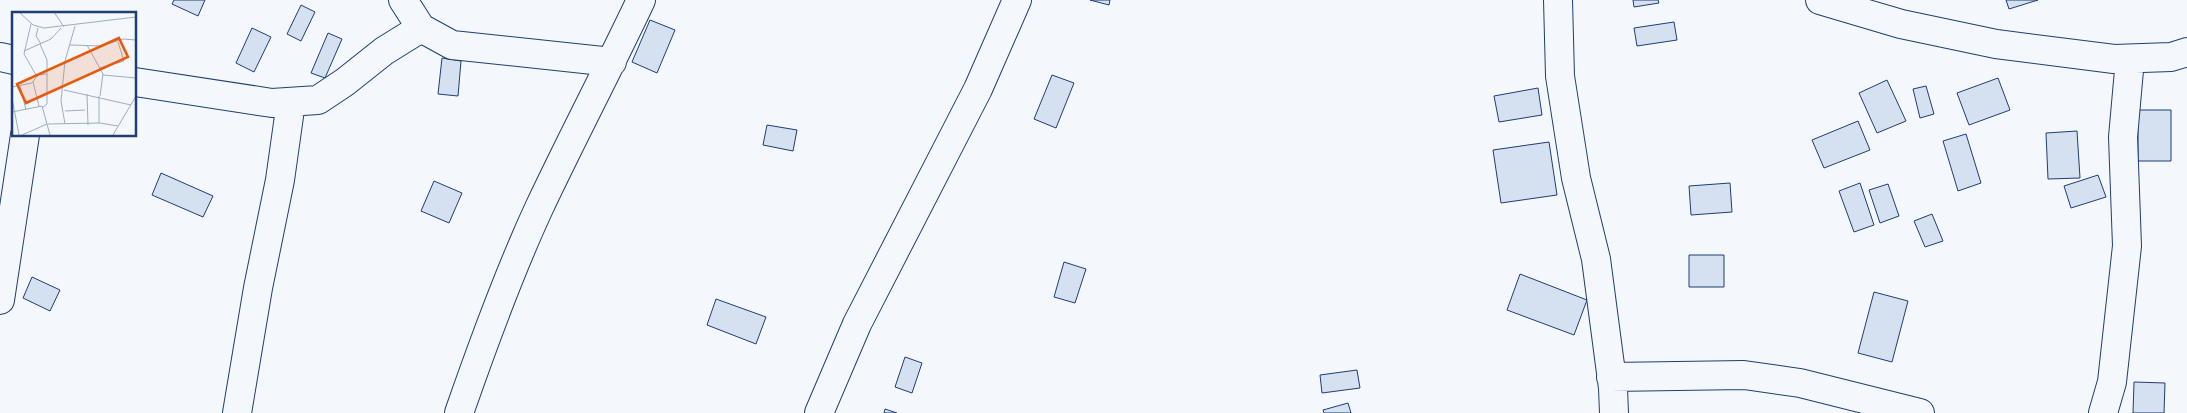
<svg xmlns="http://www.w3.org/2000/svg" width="2187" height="413" font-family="'Work Sans',sans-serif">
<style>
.building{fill:#d5e0f0;stroke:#1d3f73}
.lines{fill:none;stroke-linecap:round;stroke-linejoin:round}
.street-casing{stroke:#1d3f73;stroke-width:30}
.street{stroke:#f4f7fb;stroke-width:28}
.inset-road{fill:none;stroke:#9eadc5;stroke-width:1}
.view{fill:#e8590c;fill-opacity:0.15;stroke:#e8590c;stroke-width:2.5}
.inset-edge{fill:none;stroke:#1d3f73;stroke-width:2.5}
</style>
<rect width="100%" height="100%" fill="#f4f7fb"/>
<!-- building -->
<path class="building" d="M174,0h31l-7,16 -26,-12z
M1090,0h20l-1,5z
M1633,0h25l1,3 -25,4z
M2006,0h32l-29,9z
M301,5l14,7 -14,29 -14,-7z
M650,20l25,10 -18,43 -25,-11z
M1674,22l3,18 -40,6 -3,-18z
M252,28l19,9 -17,35 -18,-9z
M328,33l14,6 -17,39 -14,-5z
M442,58l19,3 -3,35 -20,-2z
M1052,75l22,8 -18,45 -22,-9z
M1998,78l12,32 -41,15 -12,-32z
M1887,80l19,41 -29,12 -18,-40z
M1926,86l8,28 -14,4 -7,-29z
M1538,88l4,27 -43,7 -5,-26z
M2138,110h33v51h-33z
M1858,121l12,29 -46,18 -12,-28z
M767,125l30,5 -4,21 -30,-6z
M2077,131l3,47 -32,1 -2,-46z
M1966,134l15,49 -23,8 -15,-50z
M1549,142l8,53 -56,8 -8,-53z
M161,173l52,23 -10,21 -51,-22z
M2098,175l8,22 -35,11 -7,-22z
M434,181l28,12 -13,30 -28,-12z
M1730,183l2,29 -41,3 -2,-29z
M1860,183l14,42 -20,7 -15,-41z
M1888,184l11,32 -19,7 -11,-33z
M1932,214l11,27 -18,6 -11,-26z
M1689,255h35v32h-35z
M1064,262l22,7 -11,34 -21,-6z
M1520,274l67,26 -13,35 -67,-25z
M32,277l28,13 -10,21 -27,-13z
M1874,292l34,9 -16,61 -34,-9z
M716,299l50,18 -10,27 -49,-19z
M905,357l17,6 -10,30 -17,-6z
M1357,370l3,18 -38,5 -2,-18z
M2134,382l31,1 -1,30h-31z
M1348,403l3,10h-27l-1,-3z
M885,409l12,4h-13z"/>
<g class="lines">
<defs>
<path id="street" d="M403,0l18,28 31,17 160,17
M1558,0l2,76 16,102 20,81 17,129 1,25
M1820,0l81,24 95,20 118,15 57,-2 16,-5
M0,57l14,3
M135,82l137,21 46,-3 27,-18 39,-31 37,-23
M0,300l25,-165
M1611,377l133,-2 56,8 120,30
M237,413l21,-125 22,-108 11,-78
M459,413c24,-69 49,-138 80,-205 33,-70 69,-138 102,-208
M819,413l38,-89 121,-235 39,-89
M2103,413l9,-31 15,-136 -4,-109 7,-78"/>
</defs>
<!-- street casing -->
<use href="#street" class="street-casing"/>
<!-- street -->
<use href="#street" class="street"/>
</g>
<!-- overview -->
<g transform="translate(12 12)">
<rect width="124" height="124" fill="#f4f7fb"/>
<path class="inset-road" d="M7,0l14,13 11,3 92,-11M42,0l10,15M19,12l-7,30 12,21 11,-1M26,16l-2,8 5,8M28,32l7,16v44l-4,3M58,33l31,1 22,-7 13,1M75,33l16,29 -3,22M12,39l27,-12 10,-11M88,56l24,-7 -6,-19M91,63l33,3M21,70l6,24M8,74l6,24M0,75l20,-4 5,-7M52,78l67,15M75,82l1,31M0,86l7,37M53,99l20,-1M0,100l30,-6 8,29M87,111v-27M36,112l52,-1 18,3M53,112l-4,-23 4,-40 10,-35M10,123l25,-11M101,123l23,-39"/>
<path class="view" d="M107,26l9,19 -102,46 -9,-19z"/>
<rect width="124" height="124" class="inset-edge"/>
</g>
</svg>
